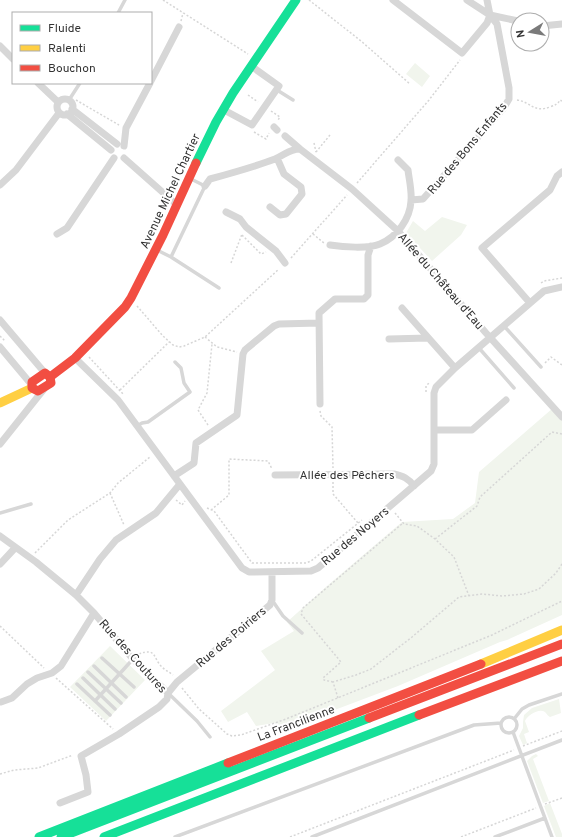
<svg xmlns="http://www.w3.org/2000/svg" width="562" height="837" font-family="Overpass,sans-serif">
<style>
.green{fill:#f1f5ed}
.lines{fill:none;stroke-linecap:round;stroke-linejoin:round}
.path{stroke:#d6d6d6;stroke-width:1.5;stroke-dasharray:2 2;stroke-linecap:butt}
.lane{stroke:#d7d7d7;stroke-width:3.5}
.street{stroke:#d7d7d7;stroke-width:7}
.fast{stroke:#16e098;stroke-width:9}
.slow{stroke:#ffcf43;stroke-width:9}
.jam{stroke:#f24e42;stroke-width:9}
.labels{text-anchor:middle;stroke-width:4;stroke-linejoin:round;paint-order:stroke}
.street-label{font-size:12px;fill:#333;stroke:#fff}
</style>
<rect width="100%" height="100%" fill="#fff"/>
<!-- green -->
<path class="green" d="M415,63l15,13 -8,11 -16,-13z
M442,217l25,8 -6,10 -29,26 -26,-28 7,-12 12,10z
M553,408l9,6v201l-55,25 -7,2 -102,44 -111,42 -13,-5 -18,3 -9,-14 -19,10 -7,-11 54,-41 -14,-19 33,-20 -7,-9 40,-36 75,-64 51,-3 22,-16 4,-31z
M110,646l35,34 -39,41 -36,-34z
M559,699l2,14 -11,4c-1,0 -4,-4 -5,-5 -6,-4 -17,3 -20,9l4,11 -5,2 3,9 -4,2 -4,-9 4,-8v-6l1,-7 8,-7z
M536,754l2,2 -5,3 16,42 -6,2 -16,-42 5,-5z
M550,803l12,31v3h-6l-12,-31z"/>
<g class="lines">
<!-- path -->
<path class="path" d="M163,0l85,54
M309,0l52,41 49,43
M181,21l2,-8
M248,95l10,7
M76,100l43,25
M517,100c14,2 16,13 33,7 5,-2 8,-3 10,-7l2,1
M271,111l9,6 -2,3
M254,132l12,7 3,-6
M314,143l2,9
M316,152l14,-17
M357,183l72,-83 31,-40
M313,234l11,9
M242,235l19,19 5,-2
M291,258l56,-63
M231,263l11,-29
M541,283l3,-2 18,-3
M137,306l26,30 10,9 6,2 5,-1 21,-9 74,-68
M0,336l5,5
M205,337l12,10 20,5
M89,357l34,37
M545,363l6,-6 11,8
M120,390l49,-48
M426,392v-6l3,-3
M320,411l1,5 11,11 1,41
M208,425l-10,-15 9,-17 5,-49
M333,482v12l25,29
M110,493l14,32
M176,500l6,5 3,-4
M207,508l7,3 38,52h54l5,-2 51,-41
M211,510l18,-15v-36l39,2 4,8
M395,513l9,11 13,2 18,13 19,18 15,39
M435,539l42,-33 3,-9 72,-65 10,2
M35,553l33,-33 42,-27 8,-10 32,-26
M0,626l44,42
M139,654c18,-7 14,5 23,13 3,3 7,5 11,8
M56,678l57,51
M333,682l-9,-2 -1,-2 18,-16 -40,-48 2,-6 100,-85
M182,688l17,21 28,25 5,2 9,-1 45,-16 206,-84 70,-34
M338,698l-5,-16 23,-7 15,-6 41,-32 47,-40 23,-3 20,2 22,-2 15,-5 17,-16 6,-9
M523,746l39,-15
M0,774l14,-4 24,-2 35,-13
M545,804l17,-6
M290,837l224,-87
M461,837l75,-29"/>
<!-- lane -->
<path class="lane" d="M118,13l7,-13
M277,90l16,10
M69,100l11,-17
M157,250l14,7 48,31
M171,257l34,-71 -14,-7
M504,326l37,41
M479,348l35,40
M137,426l5,-3 6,-1 42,-30 -6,-9 -3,-15 -6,-6
M0,513l31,-9
M272,600l11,16 19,17
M102,658l32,29
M94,666l32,31
M88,672l33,31
M83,678l32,31
M77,684l33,31
M168,693l29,28 13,16
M95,701l38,-42
M501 725a8 8 0 1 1 16 0a8 8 0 1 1-16 0Z
M514,719l8,-10 7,-4 33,-11
M513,732l39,105
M175,837l299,-112 27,-2
M312,837l250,-97
M495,837l50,-19"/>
<!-- street -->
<path class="street" d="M393,0l69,53 25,-30 3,-8
M467,0l23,15 28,6
M542,26l20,-2
M0,46l13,13
M151,81l28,-54
M38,83l20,19
M57 107a8 8 0 1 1 16 0a8 8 0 1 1-16 0Z
M72,109l45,35
M224,110l28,15 27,-39 -28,-20
M67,114l44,36
M274,127l3,3
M285,136l15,13
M124,146l2,-18 24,-45
M124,158l53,47
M0,185l16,-15 43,-57
M205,186l5,-7c22,-6 44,-12 65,-20 10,-4 14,-10 25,-10l52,40 46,42 88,102 76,84
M411,200l12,-1 80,-90 6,-10v-11l-12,-64 -7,-9 -3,-15
M270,207l10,8 6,-1 16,-20 -1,-7 -17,-13 -7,-16
M226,212l14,7 6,8 30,24 9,12
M57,234l10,-6 47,-70
M330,245c13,2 38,4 50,-1 17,-7 30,-25 31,-43 1,-10 -2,-22 -3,-31l-10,-10
M530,303l-48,-55 68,-58 7,-14 5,-4
M402,308l53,60
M0,320l45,53
M389,339l39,-1
M0,347l31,37
M75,358l43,42 124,168 7,4 62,-1 7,-3 113,-97 3,-7v-71l2,-6 19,-19 89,-77 18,-4
M320,404l-1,-91 16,-14h29l4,-4v-40l3,-9
M434,430h38l34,-30
M0,444l44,-55
M275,475l119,-1c9,2 14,4 20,12
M174,476l20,-13 2,-20 41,-28 6,-61 2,-4 29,-24 5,-2 40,-1
M0,536l36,26 40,33 18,18 39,46 35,34
M0,564l15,-16
M76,595l24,-36 16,-19 40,-27 24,-29
M1,702l11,-4 15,-14 10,-6 15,-5 9,-7 33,-53
M60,803l28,-11 -2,-17 -5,-19 38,-22 40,-27 8,-8 1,-6 9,-11 93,-77 2,-5v-28"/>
<!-- fast -->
<path class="fast" d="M196,163l20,-41 17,-29 63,-93
M39,837l189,-74
M61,837l308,-119
M104,837l315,-122"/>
<!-- slow -->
<path class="slow" d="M0,403l32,-15
M481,664l81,-34"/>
<!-- jam -->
<path class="jam" d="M45,373l5,4 1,6 -13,8 -6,-3v-6z
M50,377l25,-19 50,-51 6,-9 32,-63 33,-72
M419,715l143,-54
M369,718l193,-74
M228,763l253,-99"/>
</g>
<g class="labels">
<!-- street labels -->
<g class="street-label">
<text transform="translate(467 148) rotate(-50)" y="4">Rue des Bons Enfants</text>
<text transform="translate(170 191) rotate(-65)" y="4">Avenue Michel Chartier</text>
<text transform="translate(441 281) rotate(49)" y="4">Allée du Château d'Eau</text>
<text x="347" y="479">Allée des Pêchers</text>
<text transform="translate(355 536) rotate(-40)" y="4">Rue des Noyers</text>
<text transform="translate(231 637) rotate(-40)" y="4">Rue des Poiriers</text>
<text transform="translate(133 656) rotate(48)" y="4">Rue des Coutures</text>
<text transform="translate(296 723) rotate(-21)" y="4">La Francilienne</text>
</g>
</g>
<!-- legend -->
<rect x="12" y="12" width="140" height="72" fill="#ffffff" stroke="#adadad"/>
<rect x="20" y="25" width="20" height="6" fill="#16e098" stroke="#adadad"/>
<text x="48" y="32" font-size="12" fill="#333333">Fluide</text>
<rect x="20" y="45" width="20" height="6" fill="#ffcf43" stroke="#adadad"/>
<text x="48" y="52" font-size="12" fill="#333333">Ralenti</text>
<rect x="20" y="65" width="20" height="6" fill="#f24e42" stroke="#adadad"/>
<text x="48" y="72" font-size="12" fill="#333333">Bouchon</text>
<!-- north arrow -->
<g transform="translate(530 32) rotate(259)"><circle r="19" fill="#ffffff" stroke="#adadad"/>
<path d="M0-3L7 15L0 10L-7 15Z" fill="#7a7a7a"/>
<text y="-6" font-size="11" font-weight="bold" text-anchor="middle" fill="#333333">N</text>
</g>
</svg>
